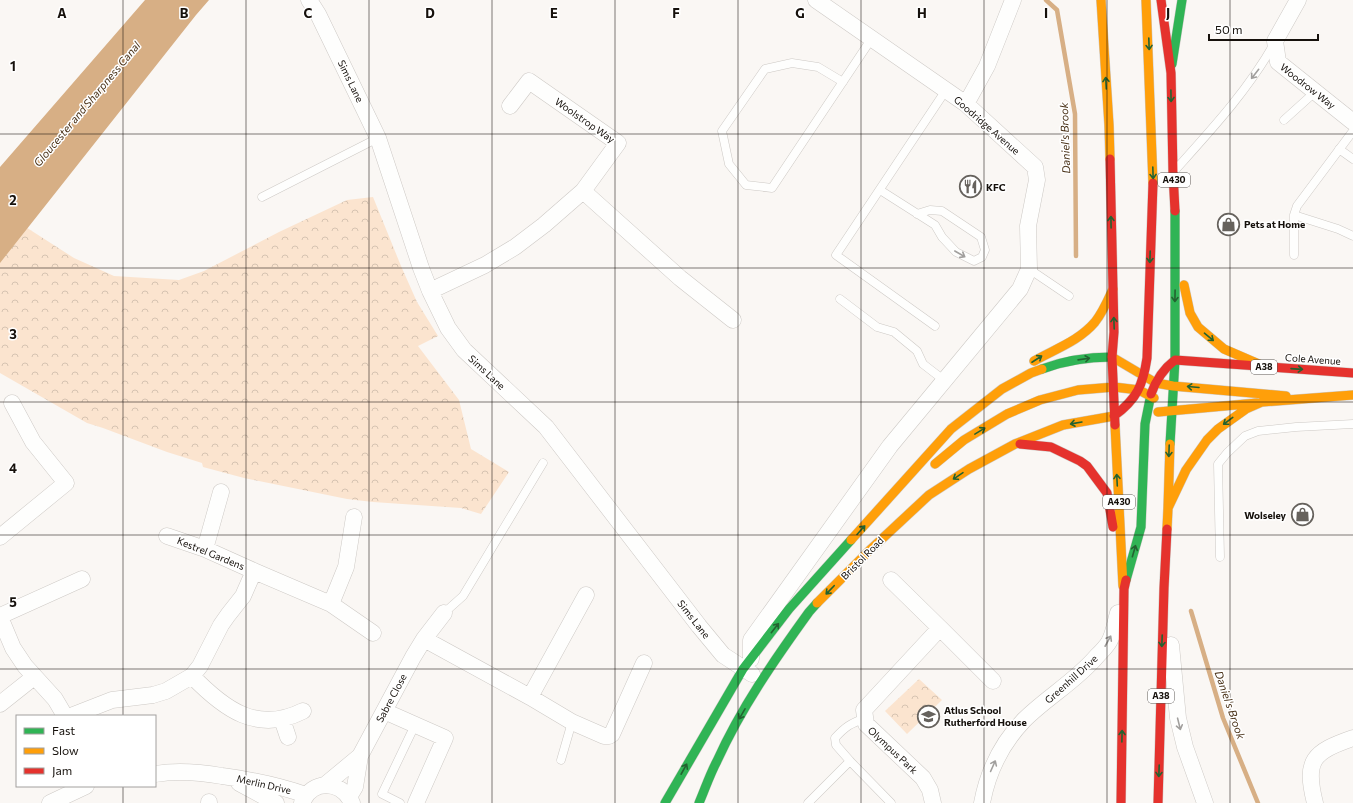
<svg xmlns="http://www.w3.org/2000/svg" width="1353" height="803" font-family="Commissioner,sans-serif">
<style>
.forest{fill:url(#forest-crowns)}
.water{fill:#d7af85}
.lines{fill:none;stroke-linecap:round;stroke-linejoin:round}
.stream{stroke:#d7af85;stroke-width:4.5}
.lane-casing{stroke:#cdc9c5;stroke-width:9}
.street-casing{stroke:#cdc9c5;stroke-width:17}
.fast-casing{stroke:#cdc9c5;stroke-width:10}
.slow-casing{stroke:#cdc9c5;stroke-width:10}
.jam-casing{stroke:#cdc9c5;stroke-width:10}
.lane{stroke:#fefefd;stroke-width:8}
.street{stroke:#fefefd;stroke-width:16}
.fast{stroke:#30b455;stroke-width:9}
.slow{stroke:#ff9f0a;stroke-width:9}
.jam{stroke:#e5322d;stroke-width:9}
.oneway{stroke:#236230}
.oneway2{stroke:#a19f9d}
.grid{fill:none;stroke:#16110c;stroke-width:1;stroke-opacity:0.55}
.labels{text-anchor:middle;stroke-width:3;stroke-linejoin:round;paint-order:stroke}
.shield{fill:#fff;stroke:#5c5855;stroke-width:1}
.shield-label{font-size:9px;font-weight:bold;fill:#16110c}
.street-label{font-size:10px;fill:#16110c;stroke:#fff}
.poi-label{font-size:10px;font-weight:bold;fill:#16110c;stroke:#fff;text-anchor:start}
.water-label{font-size:11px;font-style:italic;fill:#483016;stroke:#fff}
.grid-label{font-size:13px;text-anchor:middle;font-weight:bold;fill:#16110c;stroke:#fff;stroke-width:3;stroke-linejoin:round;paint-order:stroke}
</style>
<defs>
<pattern id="forest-crowns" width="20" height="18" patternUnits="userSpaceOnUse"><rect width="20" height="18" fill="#fbe4cf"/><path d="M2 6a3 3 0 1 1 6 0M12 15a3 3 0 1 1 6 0" fill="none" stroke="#d6c3b1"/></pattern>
</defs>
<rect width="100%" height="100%" fill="#faf7f4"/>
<!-- forest -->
<path class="forest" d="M373,197l28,69 16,36 21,34 -20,10 41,54 12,49 38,23 -28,42 -20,-6 -88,-6 -26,-3 -103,-21 -41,-11 -1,-4 -35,-11 -64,-24 -16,-5 -87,-50v-122l21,-27 53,34 40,18 65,4 25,-9 75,-39 68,-32z
M919,679l23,21 -35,34 -22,-23z"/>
<!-- water -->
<path class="water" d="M145,0h64l-13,15 -196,248v-96z"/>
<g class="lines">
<!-- stream -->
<path class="stream" d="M1046,0l11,10 18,104 1,142
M1191,611l32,107 35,85"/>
<defs>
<path id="lane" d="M843,82l-25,-15 -26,-4 -27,6 -43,62 7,33 17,21 26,3 100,-150
M1284,120l31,-28
M1339,149l14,10
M1177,168c35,-39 71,-78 97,-124
M880,190l55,35 7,12 14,15 18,9 8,-4 3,-7 -4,-13 -39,-26 -12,-1 -13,4
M262,197l116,-59
M1294,215l44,14 15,7
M1294,255v-40l3,-9 56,-75
M1029,269l40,27
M840,299l37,28 17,5 23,19 6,13 22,17
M935,326l-99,-71 110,-165
M1220,557l-2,-93 9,-11 18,-17 13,-5 38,-4 57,-3
M444,613l19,-17 80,-133
M865,718c-15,6 -19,8 -30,20l1,7 14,16 41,42
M561,760l11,-38
M400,803l-18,-9 33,-69
M808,803l42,-42"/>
<path id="street" d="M309,0l9,14 60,124 43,130 9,23 18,37 16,22 82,77 153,199 24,29 29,19
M1298,0l-23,41 3,21 75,60
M966,104l21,-38 26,-66
M583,191l97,87 53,42
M430,291l55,-26 30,-18 29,-22 39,-34 35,-48 -89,-62 -19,25
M167,536l38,13 49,22 -11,25 -15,19 -7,10 -21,41 -8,10
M0,537l66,-54 -33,-41 -21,-39
M205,549l16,-57
M254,571l77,33 15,-37 8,-50
M891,580l49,48 -76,82 2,14 57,54 7,12 3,13
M331,604l42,29
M0,616l82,-37
M0,617l13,31 12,18 30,33 10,17
M940,628l53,53
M424,639l106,58 56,-102
M1171,645l7,73 7,29 20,56
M751,659v-19l139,-194 130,-157 9,-20 -1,-43 9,-46 -2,-13 -69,-63 -150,-104
M530,697l42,25 32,14h5l3,-2 32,-71
M0,704l34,-27
M384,711l61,27 -29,65
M71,716l41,-16 41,-5 13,-4 26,-15c32,33 65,58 111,35
M282,719l6,18
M155,774c23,-4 44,-2 67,2 31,4 55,9 84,19
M239,783l37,20
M325,785l35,-29
M349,797l6,-10 5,-31 53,-99 11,-18 20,-26
M50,803l36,-17
M209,803v-1
M302,803c10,-24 39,-23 50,0
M982,803c6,-32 19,-59 42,-83 23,-23 52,-39 73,-64 4,-4 9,-9 12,-14 5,-9 6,-19 9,-29
M1315,803c-11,-43 -2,-51 38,-65"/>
<path id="fast" d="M1172,64l10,-64
M1042,369c24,-9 45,-12 70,-12
M1170,444l5,-84v-149
M1126,580l15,-53 4,-103 6,-30
M665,803l78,-134 46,-60 62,-69
M699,803c6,-14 11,-29 18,-42 24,-53 58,-102 92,-149l8,-9"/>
<path id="slow" d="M1101,0l8,125 1,34
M1146,0l7,183
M1184,285l6,28 8,14 26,22 37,16
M1112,357l44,26 17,3 113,10
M1034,361c21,-12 45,-20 61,-39 8,-10 13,-22 18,-33
M1158,412l99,-9
M1115,425l8,161
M935,464l29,-24 43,-26 33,-14 38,-10 36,-3 25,3 15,8
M1168,508l2,-64
M1167,529l1,-21 18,-38 21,-30 11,-11 28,-20 16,-7 91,-7
M851,540l100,-111 51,-40 29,-16 11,-4
M817,603l53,-53 59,-55 40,-26 46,-25 48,-19 51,-9"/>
<path id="jam" d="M1161,0l10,73 2,100 2,38
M1110,159l4,173 -2,25 3,68
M1151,394c5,-14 12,-25 24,-34l178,13
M1114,416c23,-17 29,-31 33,-58l6,-175
M1020,444l31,3 29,14 7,5 20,27 6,34
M1121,803l3,-214 2,-9
M1158,803l6,-215 3,-59"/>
</defs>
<!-- lane casing -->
<use href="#lane" class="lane-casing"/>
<!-- street casing -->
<use href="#street" class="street-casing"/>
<!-- fast casing -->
<use href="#fast" class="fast-casing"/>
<!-- slow casing -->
<use href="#slow" class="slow-casing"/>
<!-- jam casing -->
<use href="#jam" class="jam-casing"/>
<!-- lane -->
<use href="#lane" class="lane"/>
<!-- street -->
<use href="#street" class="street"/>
<!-- fast -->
<use href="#fast" class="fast"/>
<!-- slow -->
<use href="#slow" class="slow"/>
<!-- jam -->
<use href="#jam" class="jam"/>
</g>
<!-- one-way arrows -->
<defs><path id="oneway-shaft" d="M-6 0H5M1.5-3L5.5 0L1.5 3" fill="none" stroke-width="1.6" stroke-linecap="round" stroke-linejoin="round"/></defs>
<g class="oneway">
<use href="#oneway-shaft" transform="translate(1149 44) rotate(88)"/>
<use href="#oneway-shaft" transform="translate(1106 83) rotate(-93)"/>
<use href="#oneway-shaft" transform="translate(1171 96) rotate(89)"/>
<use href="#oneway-shaft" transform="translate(1153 173) rotate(88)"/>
<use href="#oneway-shaft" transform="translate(1111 222) rotate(-91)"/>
<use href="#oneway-shaft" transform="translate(1150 257) rotate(92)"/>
<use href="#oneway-shaft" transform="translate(1175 296) rotate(91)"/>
<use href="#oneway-shaft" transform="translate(1114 323) rotate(-92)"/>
<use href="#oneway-shaft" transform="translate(1209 337) rotate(40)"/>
<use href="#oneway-shaft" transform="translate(1037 359) rotate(-33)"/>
<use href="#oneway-shaft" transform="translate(1084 359) rotate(-8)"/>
<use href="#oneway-shaft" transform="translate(1297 369) rotate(4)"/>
<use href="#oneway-shaft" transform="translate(1193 387) rotate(-175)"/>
<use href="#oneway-shaft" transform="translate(1228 421) rotate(143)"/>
<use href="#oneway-shaft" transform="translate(1076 423) rotate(170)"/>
<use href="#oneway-shaft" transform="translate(980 431) rotate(-31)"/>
<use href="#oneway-shaft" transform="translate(1169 451) rotate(92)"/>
<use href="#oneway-shaft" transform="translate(958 476) rotate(146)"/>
<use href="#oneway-shaft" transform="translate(1117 480) rotate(-93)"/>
<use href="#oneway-shaft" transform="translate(861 530) rotate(-48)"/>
<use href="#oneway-shaft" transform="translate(1134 551) rotate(-74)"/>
<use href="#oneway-shaft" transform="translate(830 590) rotate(134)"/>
<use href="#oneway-shaft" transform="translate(775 628) rotate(-52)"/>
<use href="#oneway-shaft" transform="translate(1162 641) rotate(92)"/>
<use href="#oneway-shaft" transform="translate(742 714) rotate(120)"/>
<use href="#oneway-shaft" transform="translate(1122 736) rotate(-89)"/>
<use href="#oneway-shaft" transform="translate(684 769) rotate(-61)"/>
<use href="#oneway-shaft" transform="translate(1159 771) rotate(92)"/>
</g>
<g class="oneway2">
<use href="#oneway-shaft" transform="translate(1255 74) rotate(128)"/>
<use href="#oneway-shaft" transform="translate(960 254) rotate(30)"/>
<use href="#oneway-shaft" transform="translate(1108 641) rotate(-61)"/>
<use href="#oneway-shaft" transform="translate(1179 724) rotate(76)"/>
<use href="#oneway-shaft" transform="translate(993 766) rotate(-66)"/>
</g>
<!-- grid -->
<path class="grid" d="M123,0v716M246,0v803M369,0v803M492,0v803M615,0v803M738,0v803M861,0v803M984,0v803M1107,0v803M1230,0v803M0,134h1353M0,268h1353M0,402h1353M0,535h1353M0,669h1353M123,786v17"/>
<!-- icons -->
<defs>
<symbol id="restaurant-ring" viewBox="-11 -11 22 22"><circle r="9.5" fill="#fff" stroke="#66625d" stroke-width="1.5"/><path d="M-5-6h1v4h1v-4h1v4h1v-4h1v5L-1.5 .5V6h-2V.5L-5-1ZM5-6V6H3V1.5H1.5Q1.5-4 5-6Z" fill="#66625d"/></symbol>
<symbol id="shop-ring" viewBox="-11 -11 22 22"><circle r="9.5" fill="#fff" stroke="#66625d" stroke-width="1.5"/><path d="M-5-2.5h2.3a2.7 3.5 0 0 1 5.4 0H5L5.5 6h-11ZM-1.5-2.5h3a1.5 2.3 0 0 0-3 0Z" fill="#66625d"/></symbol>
<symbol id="school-ring" viewBox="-11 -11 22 22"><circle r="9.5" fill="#fff" stroke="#66625d" stroke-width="1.5"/><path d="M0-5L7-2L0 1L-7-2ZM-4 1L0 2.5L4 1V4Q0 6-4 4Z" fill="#66625d"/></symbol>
</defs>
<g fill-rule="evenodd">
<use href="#restaurant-ring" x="958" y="174" width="25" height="25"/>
<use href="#shop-ring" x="1216" y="212" width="25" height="25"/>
<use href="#shop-ring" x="1290" y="502" width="25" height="25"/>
<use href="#school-ring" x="916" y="704" width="25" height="25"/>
</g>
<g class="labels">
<!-- shield labels -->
<g class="shield">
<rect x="1158" y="173" width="32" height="14" rx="3"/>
<rect x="1251" y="360" width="26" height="14" rx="3"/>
<rect x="1103" y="495" width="32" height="14" rx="3"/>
<rect x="1148" y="689" width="26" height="14" rx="3"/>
</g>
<g class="shield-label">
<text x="1174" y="183">A430</text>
<text x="1264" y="370">A38</text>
<text x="1119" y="505">A430</text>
<text x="1161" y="699">A38</text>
</g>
<!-- street labels -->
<g class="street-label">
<text transform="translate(351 81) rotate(64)" y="4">Sims Lane</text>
<text transform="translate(1308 86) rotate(38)" y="4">Woodrow Way</text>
<text transform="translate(585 120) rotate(35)" y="4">Woolstrop Way</text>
<text transform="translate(987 125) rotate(41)" y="4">Goodridge Avenue</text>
<text transform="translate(1313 359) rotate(4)" y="4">Cole Avenue</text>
<text transform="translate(487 372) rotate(43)" y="4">Sims Lane</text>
<text transform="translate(211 553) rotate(22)" y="4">Kestrel Gardens</text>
<text transform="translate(862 558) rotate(-45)" y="4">Bristol Road</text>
<text transform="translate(694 619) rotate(52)" y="4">Sims Lane</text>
<text transform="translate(1071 679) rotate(-42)" y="4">Greenhill Drive</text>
<text transform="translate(391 698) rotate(-62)" y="4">Sabre Close</text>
<text transform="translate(893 750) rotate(43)" y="4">Olympus Park</text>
<text transform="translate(264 784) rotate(13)" y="4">Merlin Drive</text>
</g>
<!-- poi labels -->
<g class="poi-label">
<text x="986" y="191">KFC</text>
<text x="1244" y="228">Pets at Home</text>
<text x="1286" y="519" text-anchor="end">Wolseley</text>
<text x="944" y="714">Atlus School<tspan x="944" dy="12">Rutherford House</tspan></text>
</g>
<!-- water labels -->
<g class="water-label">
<text transform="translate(87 104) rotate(-50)" y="4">Gloucester and Sharpness Canal</text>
<text transform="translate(1065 138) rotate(-92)" y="4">Daniel's Brook</text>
<text transform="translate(1230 705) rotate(71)" y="4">Daniel's Brook</text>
</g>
</g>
<g class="grid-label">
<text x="62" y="18">A</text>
<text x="184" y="18">B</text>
<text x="308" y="18">C</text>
<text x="430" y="18">D</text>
<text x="554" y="18">E</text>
<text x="676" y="18">F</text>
<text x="800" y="18">G</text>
<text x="922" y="18">H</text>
<text x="1046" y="18">I</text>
<text x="1168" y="18">J</text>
<text x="13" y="71">1</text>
<text x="13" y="205">2</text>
<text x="13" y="339">3</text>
<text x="13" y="473">4</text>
<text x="13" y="607">5</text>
</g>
<!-- legend -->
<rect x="16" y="715" width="140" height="72" fill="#ffffff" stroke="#a2a09e"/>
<rect x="24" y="728" width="20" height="6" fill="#30b455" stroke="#a2a09e"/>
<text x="52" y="735" font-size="12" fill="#16110c">Fast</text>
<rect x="24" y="748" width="20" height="6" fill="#ff9f0a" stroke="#a2a09e"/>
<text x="52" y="755" font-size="12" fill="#16110c">Slow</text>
<rect x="24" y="768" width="20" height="6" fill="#e5322d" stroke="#a2a09e"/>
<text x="52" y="775" font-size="12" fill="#16110c">Jam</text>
<!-- scale -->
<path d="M1209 34v6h109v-6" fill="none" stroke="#16110c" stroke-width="2"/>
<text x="1215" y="34" font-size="12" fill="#16110c" stroke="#ffffff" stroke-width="3" paint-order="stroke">50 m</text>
</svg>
